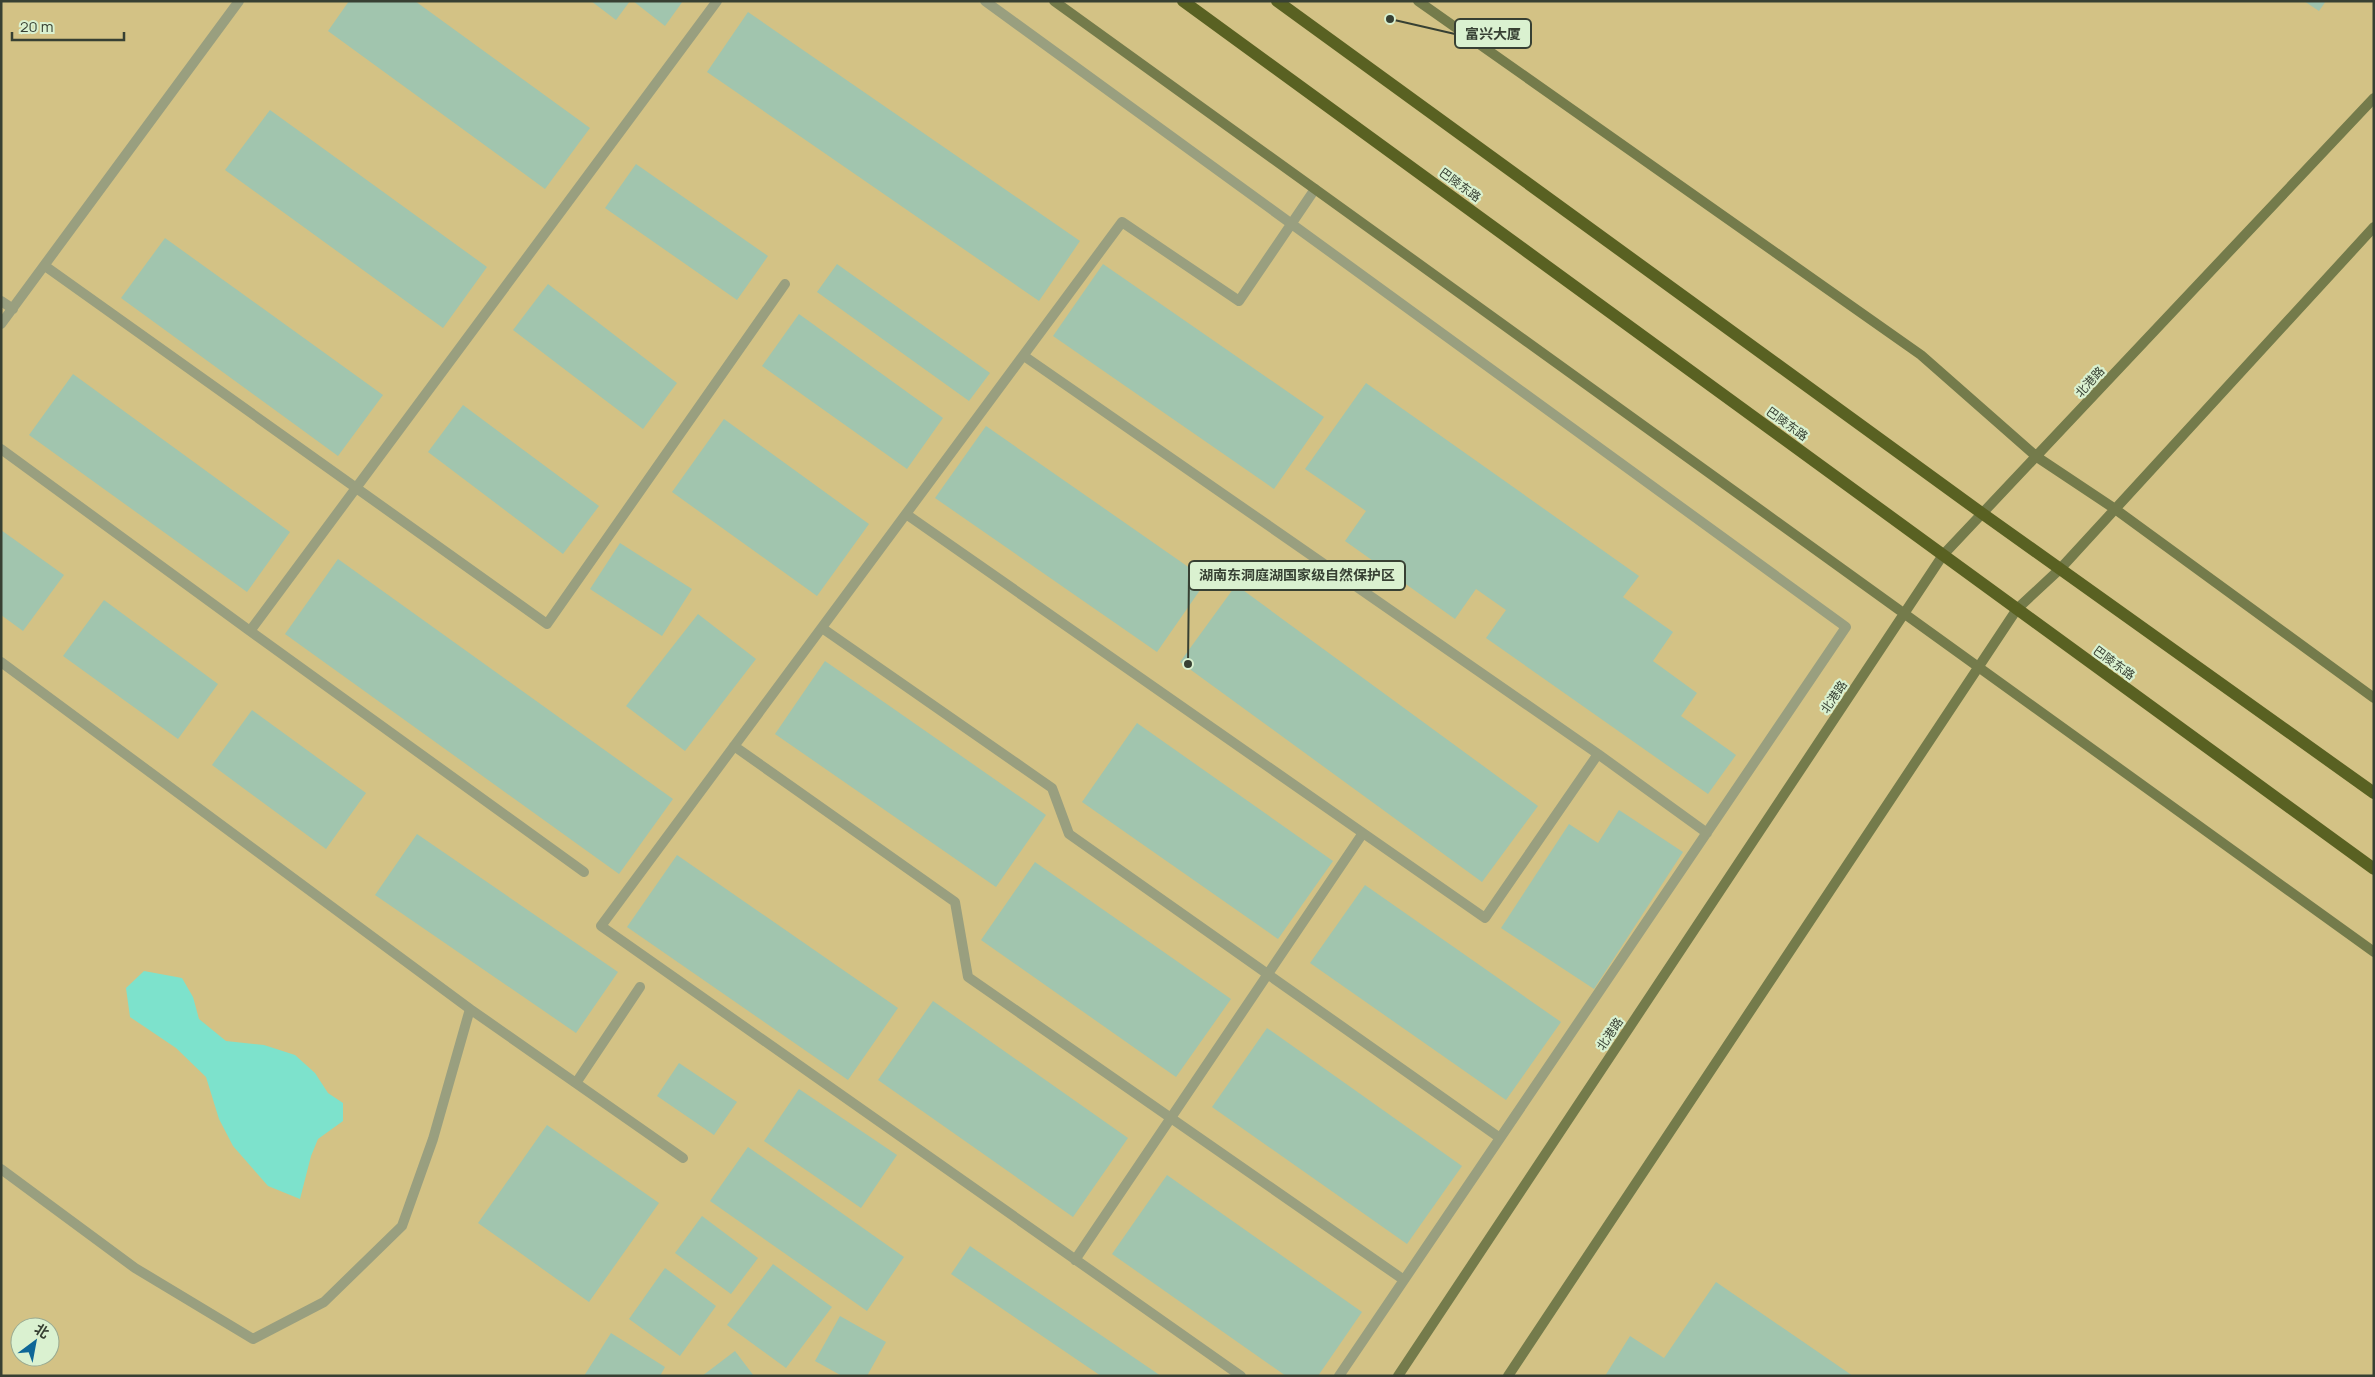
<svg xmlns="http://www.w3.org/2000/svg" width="2375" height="1377" font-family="Manrope,'Noto Sans SC',sans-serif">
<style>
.green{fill:#d3c285;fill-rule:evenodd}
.water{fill:#7de2cc}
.building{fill:#a1c5ae}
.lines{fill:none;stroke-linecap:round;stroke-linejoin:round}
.street{stroke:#999f7f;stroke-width:10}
.secondary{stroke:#747b4b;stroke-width:10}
.primary{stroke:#596122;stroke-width:12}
.labels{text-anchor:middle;stroke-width:4.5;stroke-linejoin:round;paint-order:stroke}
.street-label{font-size:12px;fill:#374033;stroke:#daf1d0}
.leader{fill:none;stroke:#374033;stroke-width:2}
.callout-dot{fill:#374033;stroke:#daf1d0;stroke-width:2}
.callout{fill:#daf1d0;stroke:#374033;stroke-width:2}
.callout-label{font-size:14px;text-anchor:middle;font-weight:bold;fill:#374033}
</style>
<rect width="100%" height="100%" fill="#daf1d0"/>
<!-- green -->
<path class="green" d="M1,1h2373v1375h-2373zM20,1327h30v30h-30z"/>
<!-- water -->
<path class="water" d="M144,971l38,7 11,19 6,22 27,22 38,4 31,10 20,18 13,20 15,10v18l-25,18 -7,17 -11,43 -32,-13 -35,-40 -14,-27 -13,-42 -30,-29 -46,-31 -4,-29z"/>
<!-- building -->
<path class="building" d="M349,1h66l175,127 -45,61 -217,-158z
M591,1h39l-14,19z
M633,1h50l-18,25z
M2304,1h22l-7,10z
M748,12l332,229 -41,60 -332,-229z
M270,110l217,157 -44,61 -218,-158z
M636,164l132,92 -31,44 -132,-92z
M165,238l218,157 -45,61 -217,-158z
M837,264l153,109 -21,28 -152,-109z
M1103,264l221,153 -50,72 -221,-153z
M548,284l129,99 -34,46 -130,-99z
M799,314l144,104 -36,51 -145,-103z
M73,374l217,158 -43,60 -218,-157z
M1366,383l273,193 -16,21 50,35 -20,29 44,32 -16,23 55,39 -28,39 -222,-156 20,-28 -30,-21 -21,30 -110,-78 21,-30 -61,-42z
M463,405l136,101 -36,48 -135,-102z
M724,419l145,105 -52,72 -145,-104z
M986,426l221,154 -50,72 -222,-154z
M1,530l63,45 -41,56 -22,-16z
M620,543l72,46 -30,47 -72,-47z
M338,559l335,240 -54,75 -334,-240z
M1236,585l302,221 -56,76 -302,-220z
M104,600l114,84 -40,55 -115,-83z
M698,614l58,45 -71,92 -59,-45z
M825,661l221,154 -50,72 -221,-153z
M252,710l114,83 -40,56 -114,-84z
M1137,723l196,138 -55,78 -196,-137z
M1619,810l64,42 -89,137 -93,-61 68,-104 29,19z
M417,834l201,138 -42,61 -201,-138z
M677,855l221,153 -50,72 -221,-153z
M1035,862l196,137 -55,78 -195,-137z
M1365,885l196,137 -55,78 -196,-137z
M933,1001l195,137 -55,79 -195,-137z
M1267,1028l195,138 -55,78 -195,-137z
M679,1063l58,39 -23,33 -57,-39z
M799,1089l98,66 -36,53 -97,-67z
M547,1125l112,78 -70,99 -111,-79z
M748,1147l156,110 -37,54 -157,-110z
M1167,1175l195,137 -44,64h-32l-174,-122z
M702,1216l56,42 -27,36 -56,-41z
M970,1246l191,130h-60l-150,-102z
M773,1264l59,43 -46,61 -59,-43z
M665,1268l51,38 -36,50 -51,-37z
M1716,1282l137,94h-248l25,-40 34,22z
M840,1316l46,26 -19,34h-25l-27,-15z
M611,1333l54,34 -5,9h-76z
M735,1351l19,25h-52z"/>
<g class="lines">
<!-- street -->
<path class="street" d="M985,1l861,626 -507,749
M45,266l502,358 238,-340
M1,301l12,8
M1,324l238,-323
M1024,356l574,398 -113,164 -122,-85
M1,449l249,182
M906,514l457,319 -288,427
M822,628l230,160 17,46 431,304
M1,662l469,347 -37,130 -31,87 -78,76 -71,37 -118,-71 -134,-99
M734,746l221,156 13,75 436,303
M1598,754l109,79
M584,872l-334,-241 467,-630
M470,1009l213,149
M576,1083l64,-96
M1241,1376l-640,-450 521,-704 117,79 76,-112"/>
<!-- secondary -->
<path class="secondary" d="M1054,1l1320,951
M1418,1l503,354 116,102 78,52 259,189
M1398,1376l545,-821 431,-457
M1508,1376l509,-767 44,-41 313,-341"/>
<!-- primary -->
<path class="primary" d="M1183,1l1191,868
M1277,1l706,513 391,279"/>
</g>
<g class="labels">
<!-- street labels -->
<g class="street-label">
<text transform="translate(1460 185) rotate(36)" y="4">巴陵东路</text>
<text transform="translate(2090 382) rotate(-47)" y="4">北港路</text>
<text transform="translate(1787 424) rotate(36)" y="4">巴陵东路</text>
<text transform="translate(2114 663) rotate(36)" y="4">巴陵东路</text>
<text transform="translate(1834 697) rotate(-56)" y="4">北港路</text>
<text transform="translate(1610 1034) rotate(-56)" y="4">北港路</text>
</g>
</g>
<!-- callouts -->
<path class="leader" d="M1390 19L1455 34M1188 664L1189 575"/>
<g class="callout-dot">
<circle cx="1390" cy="19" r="5"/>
<circle cx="1188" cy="664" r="5"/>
</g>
<g class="callout">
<rect x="1455" y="19" width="76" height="29" rx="5"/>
<rect x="1189" y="561" width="216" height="29" rx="5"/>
</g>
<g class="callout-label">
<text x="1493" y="39">富兴大厦</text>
<text x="1297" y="580">湖南东洞庭湖国家级自然保护区</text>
</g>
<!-- border -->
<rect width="2375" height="1377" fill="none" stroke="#374033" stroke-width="5"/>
<!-- north arrow -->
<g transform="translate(35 1342) rotate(32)"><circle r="24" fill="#daf1d0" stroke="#99aa91"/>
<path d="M0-4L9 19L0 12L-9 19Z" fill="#0e6797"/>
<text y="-8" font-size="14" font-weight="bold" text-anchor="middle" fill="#374033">北</text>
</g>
<!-- scale -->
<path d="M12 32v8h112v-8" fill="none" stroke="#374033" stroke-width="2.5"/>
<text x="20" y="32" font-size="15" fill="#374033" stroke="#daf1d0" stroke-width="4" paint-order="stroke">20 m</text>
</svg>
